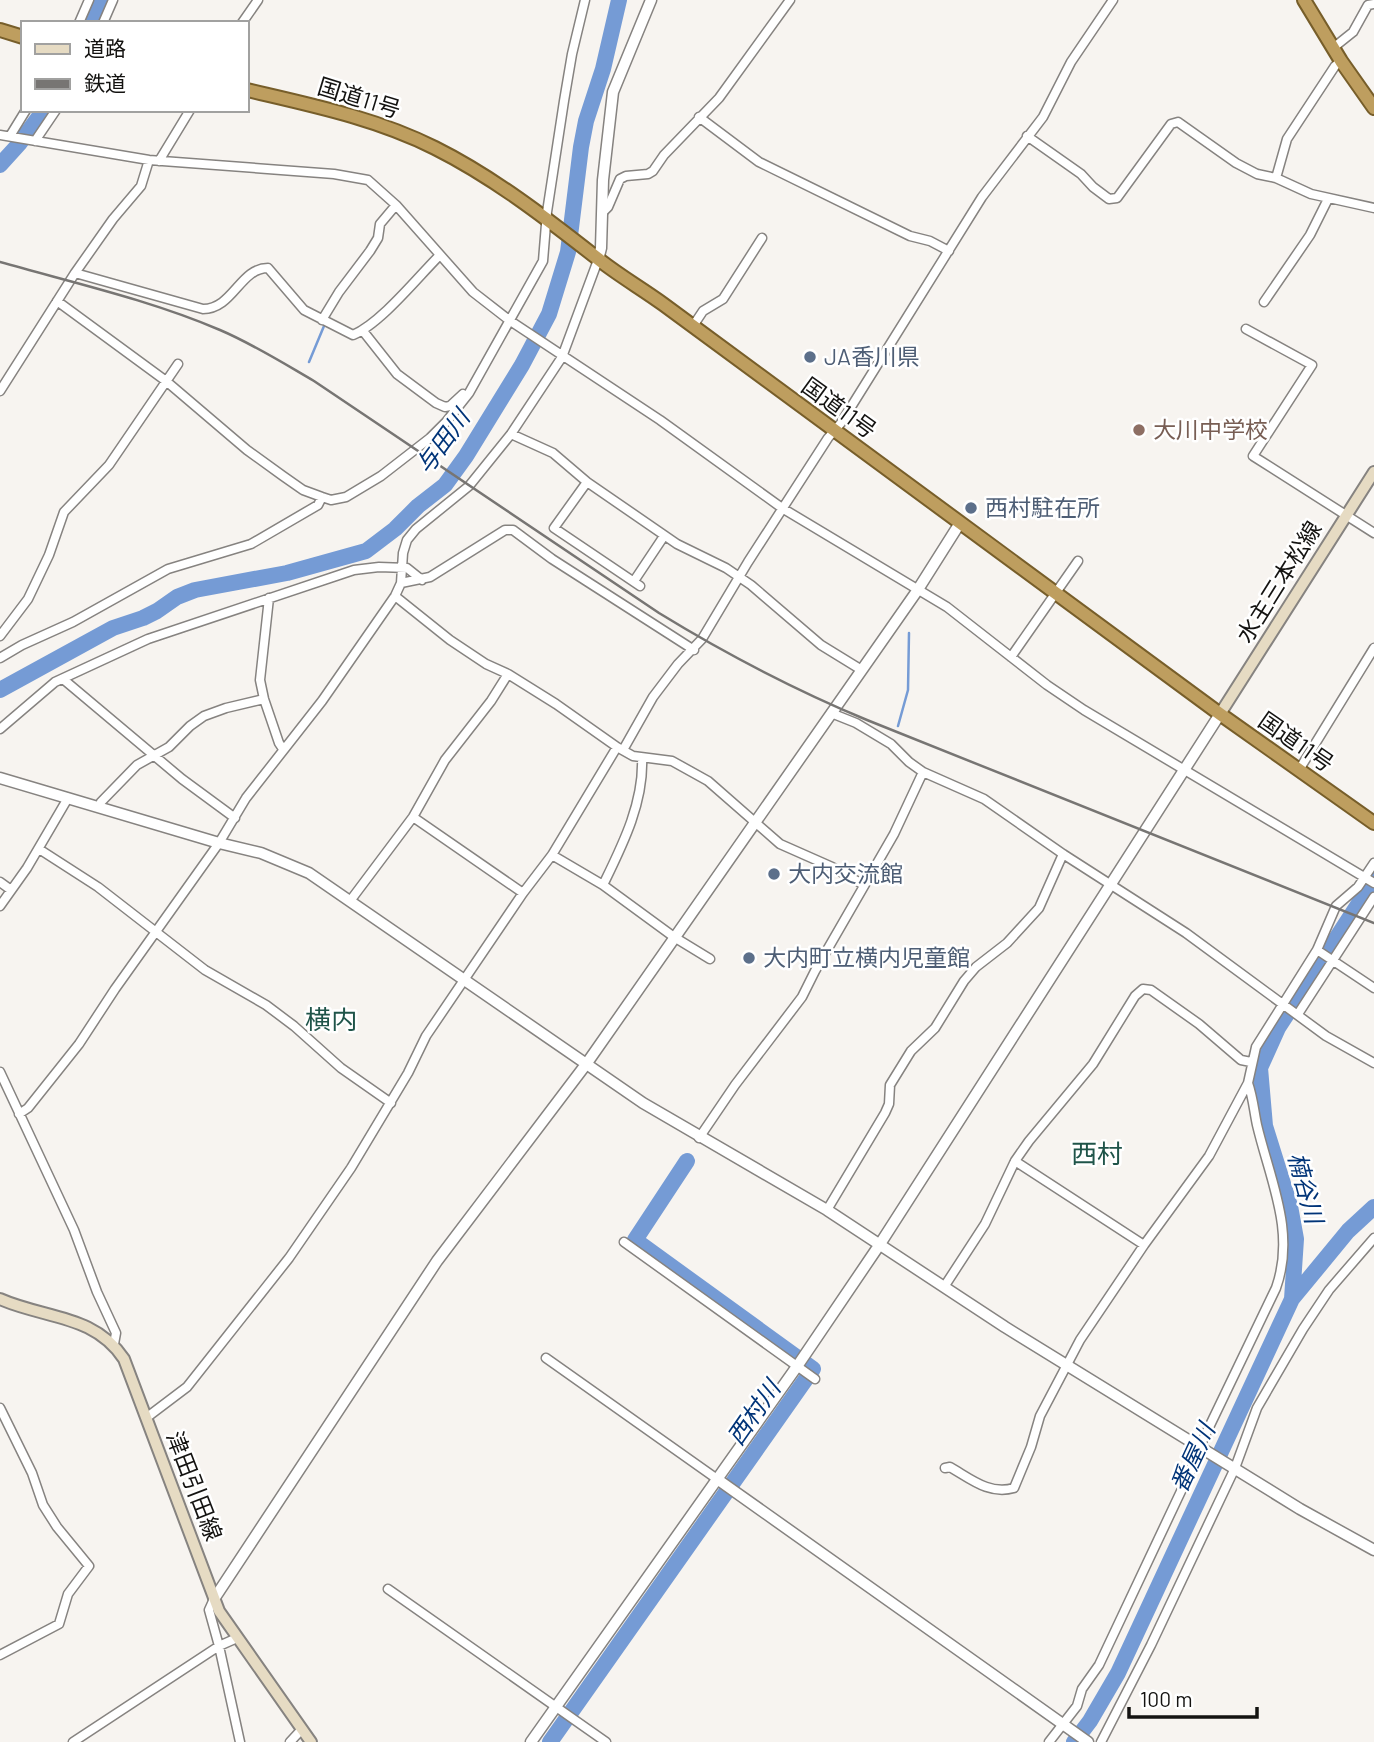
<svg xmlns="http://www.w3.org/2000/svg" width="1374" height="1742" font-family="Barlow,'Noto Sans JP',sans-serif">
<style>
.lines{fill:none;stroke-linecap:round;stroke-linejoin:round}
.stream{stroke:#759bd5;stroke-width:2.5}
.river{stroke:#759bd5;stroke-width:16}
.minor-casing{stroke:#868380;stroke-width:11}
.tertiary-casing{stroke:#868380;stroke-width:13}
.secondary-casing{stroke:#868380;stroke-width:14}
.trunk-casing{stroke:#775e2a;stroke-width:16}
.minor{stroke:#fff;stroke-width:8}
.tertiary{stroke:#fff;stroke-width:10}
.secondary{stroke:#e6dbc3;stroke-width:10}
.trunk{stroke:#be9e5f;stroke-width:12}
.rail{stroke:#777573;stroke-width:2.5}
.service-dot{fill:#5c6f8a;stroke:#fff;stroke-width:2.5}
.education-dot{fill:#8d6e63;stroke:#fff;stroke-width:2.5}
.labels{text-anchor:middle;stroke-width:5;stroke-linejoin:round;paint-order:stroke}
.street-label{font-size:23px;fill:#141311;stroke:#fff}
.service-label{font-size:23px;fill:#4e5e75;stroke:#fff;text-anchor:start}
.education-label{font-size:23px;fill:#785e54;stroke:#fff;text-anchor:start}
.water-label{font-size:24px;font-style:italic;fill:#013478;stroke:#fff}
.quarter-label{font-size:26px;fill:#1f5449;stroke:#fff}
</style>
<rect width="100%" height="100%" fill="#f7f4f0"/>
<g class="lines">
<!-- stream -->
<path class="stream" d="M309,362l15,-36
M898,726l10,-36 1,-57"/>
<!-- river -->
<path class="river" d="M90,23l11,-23
M0,165l19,-21 25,-34
M0,690l113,-62 30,-10 14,-7 20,-14 18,-7 92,-17 79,-22 29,-22 23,-23 27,-21 21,-29 56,-91 27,-51 19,-62 13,-105 5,-26 17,-52 16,-69
M1292,1299l4,-60 -6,-33 -25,-80 -5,-58 18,-40 96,-148
M550,1742l263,-373 -178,-129 52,-79
M1074,1742l16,-21 28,-48 174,-374 56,-68 26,-24"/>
<defs>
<path id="minor" d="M79,23l10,-23
M103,23l10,-23
M242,23l16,-23
M1333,48l20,-16 15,-27 6,-1
M699,117l60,45 151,74 20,5 19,10
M0,135l149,25 185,14 34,6 28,25 77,87 36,28 151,100 122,88 165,99 100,78 37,25 290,173
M10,136l16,-26
M1027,136l54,38 12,13 16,12 8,-1 54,-74 7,-2 58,41 21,11 19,4 35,16 63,14
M35,141l21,-31
M159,161l31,-51
M1276,178l11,-39 48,-73 6,-5
M602,213l6,-6 12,-28 6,-3 22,-2 5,-3 11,-16 55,-57 71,-98
M75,273l128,36c30,0 37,-41 65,-41l36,42 49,25c28,-12 64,-57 86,-79
M57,301l109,80 81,69 36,26 20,14 19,7 9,3 15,-3 35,-21 49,-38 16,-16 23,-29 74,-132 4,-49 17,-111 8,-47 13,-54
M1264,302l46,-67 18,-36
M322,320l17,-28 31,-41 8,-13 2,-14 16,-19
M693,326l10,-15 20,-12 39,-61
M1246,329l66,36 -59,91 121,77
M363,331l34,43 39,29 9,4 5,-1 13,-12
M0,391l75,-118 38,-54 28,-33 8,-26
M511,434l42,19 34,29 90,62 49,24 25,17 70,60 39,24
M587,482l-33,46 86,58
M634,581l30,-45
M401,583l29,-6 75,-47h8l39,29 142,91
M395,596l55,44 36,24 22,10 48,30 61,43 16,9 39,5 36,20 72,63 52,23 32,18
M269,598l-9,82 4,19 15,44 4,6
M0,636l28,-37 21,-44 15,-43 45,-47 69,-101
M1011,657l67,-96
M0,658l22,-13 51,-23 95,-53 83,-25 67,-39 4,-8
M63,679l119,100 53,39
M831,713l25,10 35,21 18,18 14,10 61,27 79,55 123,79 140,103 48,27
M0,729l55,-47 93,-43 206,-69 25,-3 28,1 15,12
M623,750l30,-53 25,-33 24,-25 46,-77 80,-124 13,-15 141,-226 61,-80 28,-55 42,-62
M1299,770l75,-122
M99,807l2,-5 36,-37 32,-18 21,-21 14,-10 22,-8 38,-9
M413,817l110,76
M39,849l59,38 107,83 61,35 28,21 47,42 50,35
M552,855l51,30 71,52 36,22
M0,882l11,8
M603,885c19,-39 41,-82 39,-127
M350,901l63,-84 32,-57 46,-59 17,-27
M0,906l27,-38 41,-70
M1317,950l57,38
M1298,1014l76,-117
M0,1072l74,158 23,62 19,41 -2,11
M19,1114l9,-6 51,-64 36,-55 104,-146 27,-45 76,-97 73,-105 6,-13 2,-30 4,-13 9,-11 53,-43 42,-52 51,-77 36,-97
M699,1138l36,-53 67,-88 13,-26 79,-137 29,-62
M1015,1161l129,84
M827,1210l58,-97 4,-9 1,-19 21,-34 24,-23 29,-47 12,-14 31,-24 32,-35 24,-54
M624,1242l191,137
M944,1287l41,-63 30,-63 14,-20 64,-77 42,-68 8,-7 8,1 48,34 42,36 10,2
M546,1358l171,121
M0,1408l32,65 11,32 14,22 32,39 -21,28 -9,30 -59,31
M146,1418l41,-31 102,-129 62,-90 57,-95 18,-37 97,-143 29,-38 65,-108
M945,1468l5,-1c21,12 39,28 64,21l17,-41 9,-31 40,-76 64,-95 65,-89 39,-73 8,-36 61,-97 19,-44 22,-19 16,-24
M388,1589l218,153
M214,1599l-5,11 10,36 21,96
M73,1742l146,-96 18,-8
M290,1742l12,-13
M1049,1742l28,-36 5,-17 17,-24 92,-195 9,-24 76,-158c20,-56 -6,-108 -19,-163 -3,-14 -4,-28 -9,-42
M1101,1742l50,-97 84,-177 22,-60 46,-79 26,-39 45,-52"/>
<path id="tertiary" d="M598,260l3,-12 2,-68 10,-88 38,-92
M0,778l219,65 42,10 48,20 334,230 184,107 178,117 295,182 74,41
M717,1479l371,263
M214,1599l223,-338 150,-198 330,-472 43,-68
M531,1742l267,-377 82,-121 340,-530"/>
<path id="secondary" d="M1220,714l154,-242
M0,1299c45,20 94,15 124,60l95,252 92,131"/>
<path id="trunk" d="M1304,0l37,61 33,47
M0,30l23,7
M247,90c64,15 128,28 188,58 58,29 111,70 162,110 21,17 44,30 66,46l557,410 154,109"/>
</defs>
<!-- minor casing -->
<use href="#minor" class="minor-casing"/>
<!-- tertiary casing -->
<use href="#tertiary" class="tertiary-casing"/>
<!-- secondary casing -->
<use href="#secondary" class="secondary-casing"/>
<!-- trunk casing -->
<use href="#trunk" class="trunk-casing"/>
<!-- minor -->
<use href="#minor" class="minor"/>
<!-- tertiary -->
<use href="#tertiary" class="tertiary"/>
<!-- secondary -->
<use href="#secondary" class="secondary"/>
<!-- trunk -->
<use href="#trunk" class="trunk"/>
<!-- rail -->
<path class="rail" d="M0,262c74,21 150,38 220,68 33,14 63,33 94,51l345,232c67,41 136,77 208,107l507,203"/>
</g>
<!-- markers -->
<g class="service-dot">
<circle cx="810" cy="357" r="7"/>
<circle cx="971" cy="508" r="7"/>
<circle cx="774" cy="874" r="7"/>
<circle cx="749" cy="958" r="7"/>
</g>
<circle class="education-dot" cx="1139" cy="430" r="7"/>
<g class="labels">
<!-- street labels -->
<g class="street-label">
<text transform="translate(359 98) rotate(17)" y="8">国道11号</text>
<text transform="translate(839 408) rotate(36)" y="8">国道11号</text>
<text transform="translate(1279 582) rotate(-58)" y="8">水主三本松線</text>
<text transform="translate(1296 742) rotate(35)" y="8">国道11号</text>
<text transform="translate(194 1486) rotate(69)" y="8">津田引田線</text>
</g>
<!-- service labels -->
<g class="service-label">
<text x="824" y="365">JA香川県</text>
<text x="985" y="516">西村駐在所</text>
<text x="788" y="882">大内交流館</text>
<text x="763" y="966">大内町立横内児童館</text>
</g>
<!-- education labels -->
<g class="education-label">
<text x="1153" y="438">大川中学校</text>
</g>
<!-- water labels -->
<g class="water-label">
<text transform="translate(443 442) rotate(-54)" y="8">与田川</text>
<text transform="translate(1305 1188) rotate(75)" y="8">楠谷川</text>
<text transform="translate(754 1413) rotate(-55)" y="8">西村川</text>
<text transform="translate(1193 1458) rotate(-65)" y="8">番屋川</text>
</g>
<!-- quarter labels -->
<g class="quarter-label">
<text x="331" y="1029">横内</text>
<text x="1097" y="1163">西村</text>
</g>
</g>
<!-- legend -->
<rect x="21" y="21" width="228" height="91" fill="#ffffff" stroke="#a1a1a0" stroke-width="2"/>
<rect x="35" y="44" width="35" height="10" fill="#e6dbc3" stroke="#a1a1a0" stroke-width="2"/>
<text x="84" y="56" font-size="21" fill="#141311">道路</text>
<rect x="35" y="79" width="35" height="10" fill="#777573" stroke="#a1a1a0" stroke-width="2"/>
<text x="84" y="91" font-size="21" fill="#141311">鉄道</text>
<!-- scale -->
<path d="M1129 1707v10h128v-10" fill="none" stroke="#141311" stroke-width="3.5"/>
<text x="1140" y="1707" font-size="21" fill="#141311" stroke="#ffffff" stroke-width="5" paint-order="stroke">100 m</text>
</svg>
